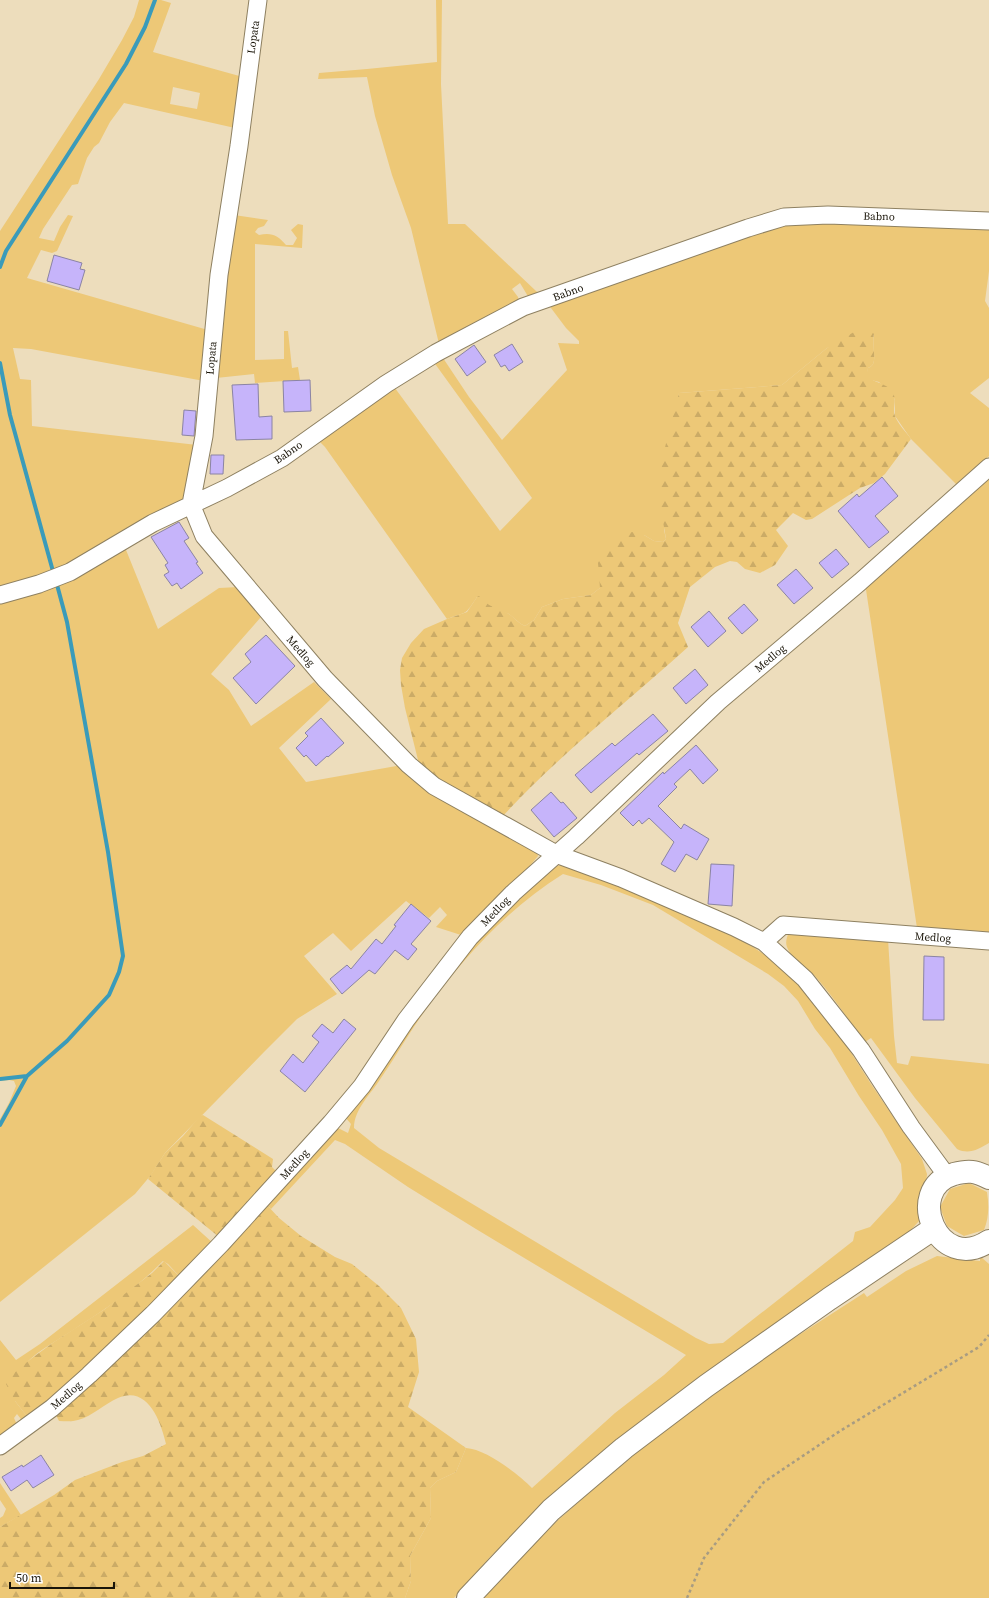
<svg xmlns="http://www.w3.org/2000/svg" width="989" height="1598" font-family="'Source Serif 4',serif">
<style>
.grass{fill:#edc877;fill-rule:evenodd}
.forest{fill:url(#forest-firs)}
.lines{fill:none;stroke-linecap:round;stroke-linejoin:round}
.stream{stroke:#3a9bba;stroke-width:4}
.building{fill:#c6b4fa;stroke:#8b84a3}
.minor-casing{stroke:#8e8061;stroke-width:19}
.major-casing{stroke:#8e8061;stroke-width:24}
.path{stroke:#a89c82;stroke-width:2.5;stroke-dasharray:3 3;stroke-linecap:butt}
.minor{stroke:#fff;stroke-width:17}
.major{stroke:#fff;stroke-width:22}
.labels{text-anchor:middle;stroke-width:3;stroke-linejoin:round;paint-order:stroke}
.street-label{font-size:11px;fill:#1a1509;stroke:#fff}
</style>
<defs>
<pattern id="forest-firs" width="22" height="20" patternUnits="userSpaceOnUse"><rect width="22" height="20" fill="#edc877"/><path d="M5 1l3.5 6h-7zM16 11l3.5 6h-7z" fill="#cbab66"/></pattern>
</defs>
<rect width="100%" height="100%" fill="#edddbc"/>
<!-- grass -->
<path class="grass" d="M139,0h22l10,3 -18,49 90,25 -8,51 -111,-25 -14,19 -11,21 -5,4 -7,11 -9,26 -6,1 -29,44 -4,9 15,3 6,-14 8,-12 5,1 -16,35 -5,2 -11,-3 -14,28 181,52 -4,51 -173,-32 -18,-1 7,31 11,1 1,46 165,19 -11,51 -8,9 -89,52 -89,34v-360l99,-152 23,-39 12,-23zM173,87l27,6 -3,16 -27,-5z
M436,0h6l-1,84 7,140h17l71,67 9,7h-16l-9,-15 -8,6 6,8 1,7 -79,44 -29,-120 -19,-53 -17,-59 -8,-39 -49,2 1,-6 48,-4 70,-7z
M234,215l34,5 -4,6 -6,2 -3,4 4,3c12,-3 19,0 27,10h7l4,-7 -6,-8 7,-6 5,1 -1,23 -47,-4v116l29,-1v-28h4l4,37 6,-1 2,13 -45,3 -1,-9 -38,4z
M783,221l120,3 86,6v41l-4,30 4,7v70l-19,15 19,15v48l-32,29 -46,-46 -16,-23v-17l-16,-17 -8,-2 -4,-5 1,-7c1,0 5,-3 5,-4 3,-5 -1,-23 1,-30l-47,14 -45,37 -103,8 -15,137 2,9 -3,3 -9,-1 -10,-6 -44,43v10l-9,7 -28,4 -21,8 -8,13 -9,6 -4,-2 -12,-10 -23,-9 -9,-8c-13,20 -10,14 -30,22l-122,-172 -8,-8 75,-55 108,147 32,-33 -99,-137 8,-6 28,42 33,43 65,-70 -9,-27 21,1v-3l-13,-13 -18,-24z
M989,473v461l-72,-6 -52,-345z
M124,545l34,84 61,-41 20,-1 22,30 -50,57 18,16 22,36 63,-44 17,17 -52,49 27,34 96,-17 134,83 2,8 -19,23 -58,56 -25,-8 11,-12 -7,-8 -11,11 -23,-17 -55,50 -18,-18 -29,23 33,38 -40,25 -33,33 -99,101 -14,22 -16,19 -135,108v-183l9,-16 7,-17 -2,-5 -5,-1 -9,1v-480z
M565,865l34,12 72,30 5,4c32,15 69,27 97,50 42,33 70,79 98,123 17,25 34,50 51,75l5,15 -4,37 -4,10 -9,10 -71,47 -285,218 -64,61 -36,41h-49l6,-17 -1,-25 21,-38 -1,-30 7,-7 19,-9 10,-24c20,1 52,26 66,40l83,-75 49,-38 22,-20 -210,-126 -68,-42 -63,-43 -10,-4 -64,69 -4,-4 71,-77 10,5 3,-9 -6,-7 11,-10 23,-32 42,-65 34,-44 68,-74 32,-26zM563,874l38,11 52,20 115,69 16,12 14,15 17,28 15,19 29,48 23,34 19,34 2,24 -8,12 -25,27 -15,5 -2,9 -130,102 -14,1 -13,-6 -317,-190 -25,-20c0,-19 17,-34 27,-50 15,-22 28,-45 43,-66 38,-53 83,-103 139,-138z
M789,932l99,7 6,97 3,27 11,2 3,-9 78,8v79c-10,6 -20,12 -32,6l-42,-51 -44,-60 -6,4c-17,-22 -32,-46 -50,-66 -9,-9 -24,-17 -28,-29 -2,-5 0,-10 2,-15z
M969,1183l18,9c2,13 2,26 -3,38l-20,6 -17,-10 -7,-19 10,-18z
M193,1225l21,19 -33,34 -13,-14 -5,-3c-24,25 -54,46 -84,65 -12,9 -44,26 -52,37 -5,7 -9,29 -12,38l14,18 -5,4 -7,-9 -3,4 4,9 -18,13v-100l16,20 24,-16z
M937,1256l43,5v-5l9,8v334h-507l17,-20 57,-56 70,-62 117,-89 121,-78 3,4 39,-26z
M0,1483l21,32 -21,12v-9l3,-2 3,-7 -6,-9z"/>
<!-- forest -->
<path class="forest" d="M859,329h10l5,5c-2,7 2,25 -1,30 0,1 -4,4 -5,4 -2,18 16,11 24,24 6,7 0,16 3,24 3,8 11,16 16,23l-26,35 -11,9 -14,5 -48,31 -6,1 -13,-7 -17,17 12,16 -13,19 -15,8 -15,-4 -8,-7 -7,-1 -15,6 -25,20 -12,36 10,24c-62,56 -129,108 -186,170l-59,-30 -24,-23 -14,-56 -4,-23 -1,-15 2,-12 9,-15 13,-14 23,-10 20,-7 10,-15 2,-1c12,14 18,10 30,18 6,4 9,9 16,12l9,-6 8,-13 21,-8 28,-4 9,-7 -2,-25 3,-11 7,-9 11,-10 15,-1 10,3 10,6 9,1 3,-3c-3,-19 -8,-39 -6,-58 2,-30 12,-59 19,-88l103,-8 45,-37z
M203,1115l70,44 -1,8 6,6 -59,64 -71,-58 17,-26 18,-17 17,-20z
M267,1205l12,13 22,18 34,21 17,7 27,22 22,22 15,31 3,33 -11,35 58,41 -10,24 -19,9 -7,7 1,30 -21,38 1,25 -6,17h-405v-71l54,-32 21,-15 47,-18 21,-6 23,-12c-5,-22 -18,-59 -48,-46 -14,6 -25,18 -40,22 -6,2 -13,1 -19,1l-3,-6 84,-76z
M164,1261l17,17 -152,141 -14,-18 -9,-17 9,-12 17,-14 22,-16 51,-33 47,-36z"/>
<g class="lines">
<!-- stream -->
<path class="stream" d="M0,267l6,-16 120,-187 19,-37 10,-27
M0,363l10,52 44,160
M0,1079l27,-3
M0,1125l27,-49 40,-35 42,-46 10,-23 4,-16 -15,-104 -41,-230 -11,-41"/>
</g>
<!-- building -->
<path class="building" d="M54,255l28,8 -2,6 5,1 -6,20 -32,-9z
M512,344l11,18 -14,9 -4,-6 -4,2 -7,-12z
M474,345l12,17 -19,14 -12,-17z
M310,380l1,31 -27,1 -1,-31z
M258,384l1,33 13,-1v23l-36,1 -4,-55z
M184,410l12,1 -2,25 -12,-1z
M211,455h13l-1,19h-13z
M882,477l16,19 -23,20 14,16 -20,16 -31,-37 19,-17 2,3z
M179,522l10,16 -5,3 14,21 -2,1 7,10 -22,16 -4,-6 -5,3 -8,-11 5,-3 -4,-7 3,-2 -17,-26z
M836,549l13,15 -17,14 -13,-15z
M796,569l17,19 -19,16 -17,-19z
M744,604l14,16 -16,14 -14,-16z
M709,611l17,20 -18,16 -17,-20z
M266,635l29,31 -39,38 -23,-26 18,-16 -6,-8z
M695,669l13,16 -22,19 -13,-16z
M653,714l15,17 -29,24 -2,-2 -46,40 -16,-18 37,-32 3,3z
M321,718l23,25 -16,14 -1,-1 -11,10 -10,-11 -2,2 -8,-9 12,-12 -3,-3z
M696,745l22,25 -15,14 -13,-15 -16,15 3,3 -19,19 23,23 3,-5 25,15 -12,21 -11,-6 -11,18 -14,-8 13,-22 -25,-24 -7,6 -3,-4 -6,6 -13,-13 43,-41 1,2z
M551,792l10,11 2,-1 14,16 -23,19 -23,-27z
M711,864l23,1 -2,41 -24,-2z
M411,904l20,17 -20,23 6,5 -9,11 -13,-10 -20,24 -6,-4 -27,24 -12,-15 17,-14 4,4 25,-30 6,5 14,-18 -2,-1z
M924,956l20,1v63h-21z
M344,1019l12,10 -51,63 -25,-21 13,-17 10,9 16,-21 -7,-6 10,-12 11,9z
M41,1455l13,20 -21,13 -6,-8 -16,11 -9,-14 20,-12 1,2z"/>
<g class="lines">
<defs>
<path id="minor" d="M191,504l13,32 121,143 84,86 25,21 122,68 65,24 113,49 30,15 41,37 56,71 50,77 36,49
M191,504l13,-68 15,-161 20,-129 19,-146
M0,595l39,-11 31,-12 83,-49 74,-35 55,-30 104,-74 50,-31 87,-46 225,-79 36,-11 44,-2 161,6
M764,942l19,-17 206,16
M0,1446l52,-38 37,-33 64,-61 68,-70 110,-121 31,-37 44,-66 64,-83 43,-44 63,-56 142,-135 142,-120 129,-115"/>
<path id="major" d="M989,1178c-14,-7 -20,-8 -35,-4 -51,15 -16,101 35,67
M468,1598l83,-88 73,-62 82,-62 123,-87 104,-70"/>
</defs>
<!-- minor casing -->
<use href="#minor" class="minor-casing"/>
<!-- major casing -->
<use href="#major" class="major-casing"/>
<!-- path -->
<path class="path" d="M687,1598l17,-40 60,-76 76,-51 139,-84 10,-12"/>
<!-- minor -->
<use href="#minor" class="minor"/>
<!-- major -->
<use href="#major" class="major"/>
</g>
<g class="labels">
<!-- street labels -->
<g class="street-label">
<text transform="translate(253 37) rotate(-82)" y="4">Lopata</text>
<text transform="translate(879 216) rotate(1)" y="4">Babno</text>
<text transform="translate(568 292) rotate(-20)" y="4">Babno</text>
<text transform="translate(211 358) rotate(-85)" y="4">Lopata</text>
<text transform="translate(288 452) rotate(-34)" y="4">Babno</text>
<text transform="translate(301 651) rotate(49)" y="4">Medlog</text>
<text transform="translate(770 658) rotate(-40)" y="4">Medlog</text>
<text transform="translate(495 911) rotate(-46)" y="4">Medlog</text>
<text transform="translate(933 937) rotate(4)" y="4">Medlog</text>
<text transform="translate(294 1164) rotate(-48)" y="4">Medlog</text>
<text transform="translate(66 1395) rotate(-41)" y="4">Medlog</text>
</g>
</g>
<!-- scale -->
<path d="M10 1582v6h104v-6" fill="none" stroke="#1a1509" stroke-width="2"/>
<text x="16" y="1582" font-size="12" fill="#1a1509" stroke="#ffffff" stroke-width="3" paint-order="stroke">50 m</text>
</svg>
